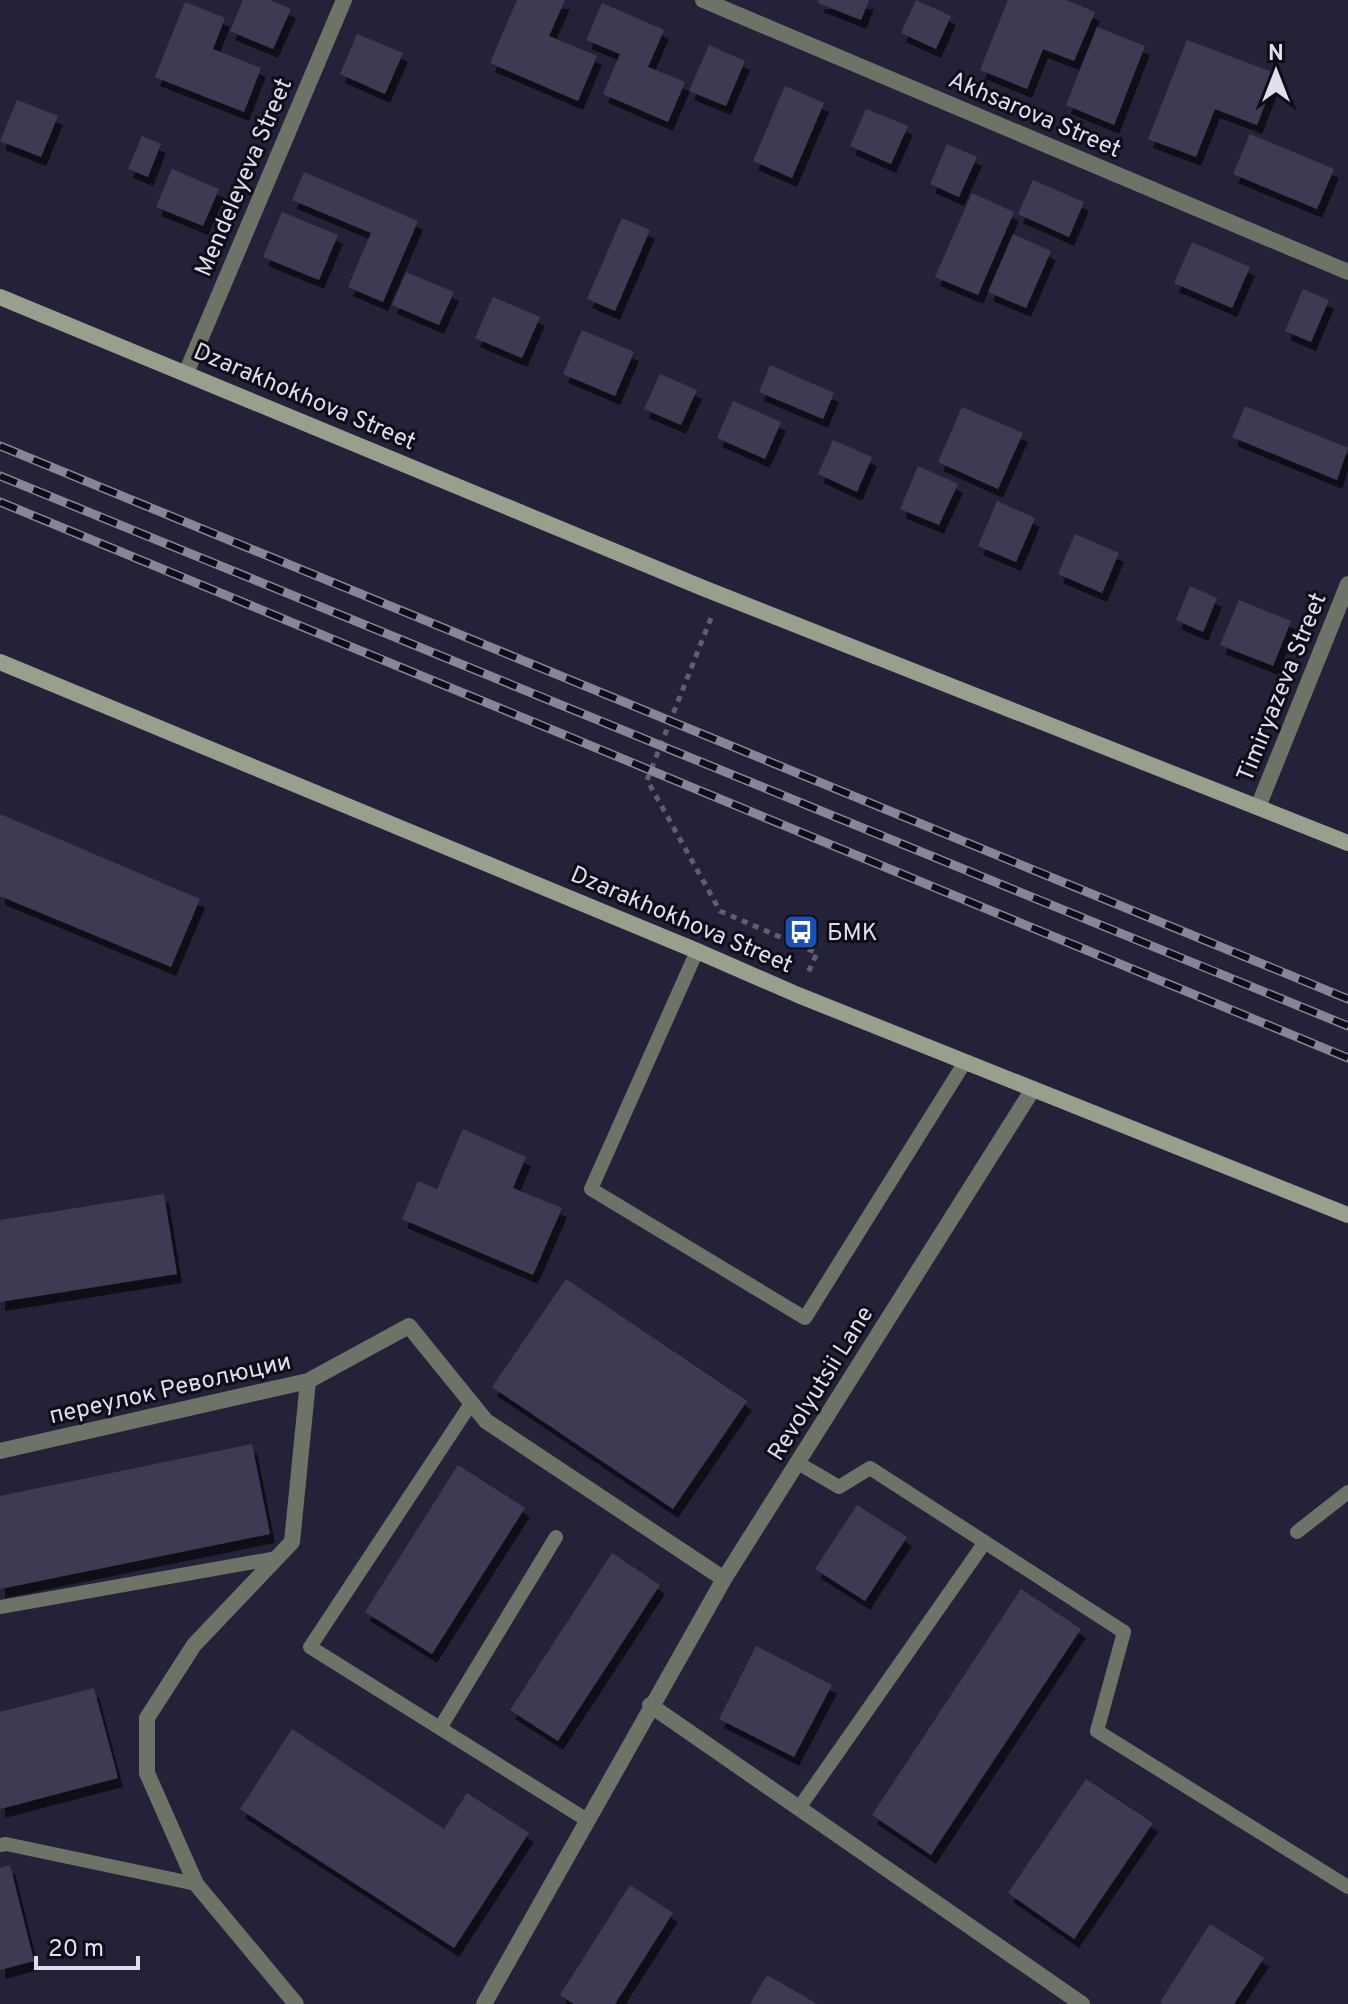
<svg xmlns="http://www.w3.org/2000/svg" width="1348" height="2004" font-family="Overpass,sans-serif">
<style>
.building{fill:#3d3b53;filter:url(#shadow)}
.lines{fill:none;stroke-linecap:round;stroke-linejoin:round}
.path{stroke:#5f5e72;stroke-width:5;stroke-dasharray:6 6;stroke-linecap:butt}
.lane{stroke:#6e7367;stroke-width:14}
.street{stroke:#6e7367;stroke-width:16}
.secondary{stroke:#989f8c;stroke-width:16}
.rail-casing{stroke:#878598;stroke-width:9}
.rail{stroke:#0e0d17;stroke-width:6;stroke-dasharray:18;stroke-linecap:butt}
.labels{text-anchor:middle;stroke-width:6;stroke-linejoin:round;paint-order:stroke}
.street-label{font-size:24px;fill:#dfdeee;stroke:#0e0d17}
.poi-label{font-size:24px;fill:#dfdeee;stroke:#0e0d17;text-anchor:start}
</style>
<defs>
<filter id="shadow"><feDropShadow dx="5" dy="9" stdDeviation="0" flood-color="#0009"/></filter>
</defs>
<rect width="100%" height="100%" fill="#242238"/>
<!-- building -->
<path class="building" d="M243,0h27l21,9 -18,40 -43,-18z
M517,0h48l-16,36 48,20 -19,45 -88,-38z
M819,0h50l-8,20 -43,-17z
M916,0l35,16 -15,33 -35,-16z
M1008,0h58l29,12 -21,49 -31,-12 -16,40 -47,-19z
M185,2l40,16 -12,31 48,19 -17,44 -89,-35z
M602,3l62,27 -16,37 37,15 -17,40 -65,-28 17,-40 -34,-14z
M1097,27l48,19 -31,79 -48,-20z
M357,34l46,19 -18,41 -45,-20z
M1187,40l90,34 -20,51 -42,-16 -19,48 -48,-18z
M709,45l36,16 -19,45 -37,-15z
M785,86l39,17 -32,75 -39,-17z
M17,100l41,16 -17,41 -41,-16z
M866,109l42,17 -17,38 -41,-18z
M1250,134l84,35 -17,40 -84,-35z
M142,136l19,8 -13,33 -20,-8z
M947,144l30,13 -18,40 -29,-13z
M172,169l47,20 -16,37 -47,-19z
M304,172l114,49 -35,81 -35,-15 23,-54 -79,-33z
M1033,180l51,22 -15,35 -51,-23z
M972,193l42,19 -36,83 -43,-18z
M282,212l56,23 -19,45 -56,-23z
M622,218l28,12 -35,81 -28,-12z
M1013,234l38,17 -25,57 -38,-16z
M1192,242l58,25 -18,41 -58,-25z
M406,272l48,20 -15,33 -47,-20z
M1303,289l26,11 -18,42 -26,-11z
M493,297l47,20 -18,41 -47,-20z
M582,330l52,22 -19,44 -52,-22z
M770,365l64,28 -11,26 -64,-27z
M660,374l37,16 -16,35 -37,-16z
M733,401l48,21 -16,37 -48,-21z
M1245,406l103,42 -11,32 -105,-43z
M962,407l61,26 -25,56 -60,-27z
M833,440l39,17 -15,35 -39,-18z
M918,466l40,18 -19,41 -39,-16z
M997,501l38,17 -19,44 -38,-16z
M1075,534l44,19 -17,40 -44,-19z
M1190,586l27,12 -14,34 -27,-12z
M1239,600l52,21 -18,45 -53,-21z
M0,814l200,85 -29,68 -171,-71z
M463,1129l63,28 -13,31 49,20 -29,67 -131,-56 16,-38 19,8z
M164,1194l13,80 -177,28v-82z
M566,1279l181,122 -74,108 -181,-122z
M252,1444l18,90 -270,55v-93z
M458,1465l67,43 -93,146 -67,-42z
M857,1505l50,32 -42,64 -50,-32z
M612,1553l48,32 -102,156 -48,-31z
M1021,1589l60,40 -150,226 -59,-40z
M756,1646l76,39 -38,72 -75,-38z
M94,1688l24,90 -118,31v-97z
M292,1729l152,100 23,-36 62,40 -75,115 -214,-139z
M1086,1779l67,44 -79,116 -66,-46z
M10,1865l24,96 -34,9v-102z
M630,1885l43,28 -58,91h-41l-14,-9z
M1210,1924l54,34 -30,46h-71l-3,-2z
M767,1975l50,29h-67z"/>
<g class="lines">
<!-- path -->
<path class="path" d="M711,618l-64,162 73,131 97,42 -10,22"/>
<!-- lane -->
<path class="lane" d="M697,951l-106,238 214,129 160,-256
M472,1402l-162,245 277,173
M798,1463l41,24 31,-19 254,164 -27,99 251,156
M1297,1532l51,-40
M0,1607l277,-49
M440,1728l116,-191
M799,1808l186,-266
M0,1845l6,-1 190,40"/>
<!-- street -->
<path class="street" d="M703,0l645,272
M186,373l158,-373
M1258,807l90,-223
M0,1451l308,-70 101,-55 77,95 238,158
M650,1705l432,299
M296,2004l-100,-120 -49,-111v-55l47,-73 98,-103 16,-161
M484,2004l240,-425 309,-490"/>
<!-- secondary -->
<path class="secondary" d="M0,297l703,291 645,255
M0,662l697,289 101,44 550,220"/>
<defs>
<path id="rail" d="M0,446l1348,553
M0,476l1348,550
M0,502l1348,556"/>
</defs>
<!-- rail casing -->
<use href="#rail" class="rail-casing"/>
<!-- rail -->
<use href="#rail" class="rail"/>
</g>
<!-- icons -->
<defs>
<symbol id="bus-square" viewBox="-11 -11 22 22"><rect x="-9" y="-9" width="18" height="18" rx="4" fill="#1a4fb4" stroke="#0e0d17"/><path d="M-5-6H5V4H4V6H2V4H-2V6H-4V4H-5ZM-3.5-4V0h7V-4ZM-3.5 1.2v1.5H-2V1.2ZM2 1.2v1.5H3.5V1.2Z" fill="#fff"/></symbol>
</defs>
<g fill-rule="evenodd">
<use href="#bus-square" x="781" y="912" width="40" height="40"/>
</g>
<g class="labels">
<!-- street labels -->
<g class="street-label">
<text transform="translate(1035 114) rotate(23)" y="8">Akhsarova Street</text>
<text transform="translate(243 177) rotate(-67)" y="8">Mendeleyeva Street</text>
<text transform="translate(305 396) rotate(23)" y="8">Dzarakhokhova Street</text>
<text transform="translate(1281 687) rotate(-68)" y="8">Timiryazeva Street</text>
<text transform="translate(682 919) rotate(23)" y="8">Dzarakhokhova Street</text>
<text transform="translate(820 1383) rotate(-58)" y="8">Revolyutsii Lane</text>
<text transform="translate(170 1388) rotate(-13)" y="8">переулок Революции</text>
</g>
<!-- poi labels -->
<g class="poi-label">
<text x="827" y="940">БМК</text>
</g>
</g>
<!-- north arrow -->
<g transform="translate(1276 72)" stroke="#0e0d17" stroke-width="6" paint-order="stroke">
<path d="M0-6L14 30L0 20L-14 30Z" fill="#dfdeee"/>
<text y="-12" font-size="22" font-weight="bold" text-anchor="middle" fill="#dfdeee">N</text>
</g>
<!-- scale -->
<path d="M36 1956v12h102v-12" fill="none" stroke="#dfdeee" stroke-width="4"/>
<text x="48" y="1956" font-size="24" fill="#dfdeee" stroke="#0e0d17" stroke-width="6" paint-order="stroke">20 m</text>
</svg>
